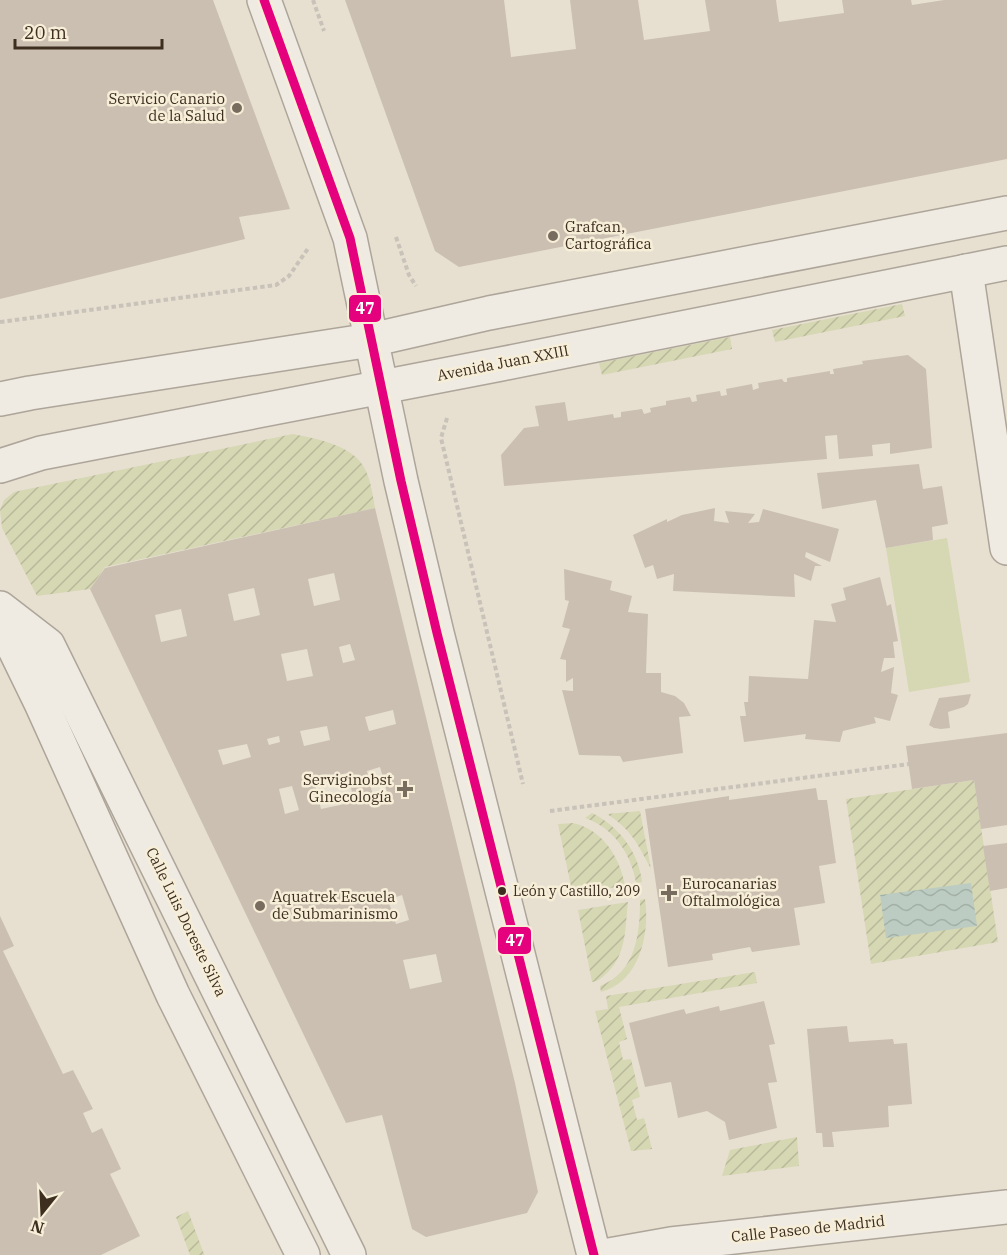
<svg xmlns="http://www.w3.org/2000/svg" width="1007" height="1255" font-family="'IBM Plex Serif',serif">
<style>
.green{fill:#d6d7b3}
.garden{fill:url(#garden-furrows)}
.water{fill:url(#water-waves)}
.building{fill:#cbbfb2;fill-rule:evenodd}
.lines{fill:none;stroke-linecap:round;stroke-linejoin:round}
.minor-casing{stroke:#ada599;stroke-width:36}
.tertiary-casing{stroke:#ada599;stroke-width:36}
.path{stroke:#c8c2b9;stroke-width:4;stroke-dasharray:4.5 3;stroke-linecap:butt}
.minor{stroke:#efebe3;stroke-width:33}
.tertiary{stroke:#efebe3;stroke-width:33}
.bus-1-casing{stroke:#f7eed8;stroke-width:14}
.bus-1{stroke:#e5007d;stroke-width:9}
.poi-dot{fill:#786c5e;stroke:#f7eed8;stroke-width:2}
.bus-dot{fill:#3d2e20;stroke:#f7eed8;stroke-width:2}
.labels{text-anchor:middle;stroke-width:5;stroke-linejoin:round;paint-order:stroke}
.bus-label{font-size:14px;fill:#3d2e20;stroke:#f7eed8;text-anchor:start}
.poi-label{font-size:15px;fill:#3d2e20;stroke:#f7eed8;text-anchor:start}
.street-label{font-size:15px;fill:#3d2e20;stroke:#f7eed8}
.line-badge{stroke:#f7eed8;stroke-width:2}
.badge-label{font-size:16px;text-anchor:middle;font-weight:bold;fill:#fff}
</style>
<defs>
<pattern id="garden-furrows" width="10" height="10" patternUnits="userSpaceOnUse" patternTransform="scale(1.5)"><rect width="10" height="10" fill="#d6d7b3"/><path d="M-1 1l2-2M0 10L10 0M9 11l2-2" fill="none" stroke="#b9b99a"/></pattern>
<pattern id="water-waves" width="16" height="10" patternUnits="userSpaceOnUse" patternTransform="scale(1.5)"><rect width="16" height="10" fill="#bcccc2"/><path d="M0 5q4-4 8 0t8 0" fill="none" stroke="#a2b0a6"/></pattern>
</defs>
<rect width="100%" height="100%" fill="#e7e0d1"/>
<!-- green -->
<path class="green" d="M947,538l23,144 -61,10 -23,-144z"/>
<!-- garden -->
<path class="garden" d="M902,304l3,12 -130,26 -3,-12z
M730,337l2,12 -130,26 -3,-12z
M293,434c24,5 62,11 73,37 5,11 7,25 9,37l-270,59 -15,22 -53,7 -35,-68 -2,-18 4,-10 10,-8z
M974,780l24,162 -127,22 -25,-165z
M640,811l11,58c-13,-24 -19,-39 -44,-55z
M592,813c27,13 47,40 50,69l-6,1c-5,-29 -22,-55 -51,-65z
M573,823c30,7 46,33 52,62l-52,11 -15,-72z
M645,899c5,34 -5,83 -44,93l-1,-6c36,-14 40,-52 40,-86z
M628,902c-3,24 -1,51 -20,70 -5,5 -9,9 -16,10l-14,-72z
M755,972l2,11 -138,24 8,32 -8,3 4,18 8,-1 9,38 -8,3 5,20 7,-2 8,31 -21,2 -36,-140 13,-2 -2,-13z
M797,1137l2,29 -77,10 8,-26z
M188,1211l16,43v1h-14l-14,-38z"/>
<!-- water -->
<path class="water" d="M971,883l6,43 -91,12 -6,-43z"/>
<!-- building -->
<path class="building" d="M0,0h213l77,209 -51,8 6,22 -245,60z
M345,0h159l7,57 65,-8 -6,-49h68l6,40 66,-9 -5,-31h71l3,22 65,-9 -2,-13h69l1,5 32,-5h63v159l-548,108 -24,-16z
M908,355l18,14 6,79 -42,6v-11l-18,2 1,11 -34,3 -2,-24 -12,1 2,23 -323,27 -3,-31 23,-27 15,-2 -4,-20 30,-4 3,19 45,-7 1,4 7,-1v-5l21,-3 2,5 7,-2 -1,-4 16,-3v-4l24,-4 2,5 5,-1 -1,-6 24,-4 1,5 6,-1 -1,-6 26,-5 1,6 6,-2 -1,-5 24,-4 2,3h3v-4l43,-7v3h4l-1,-5 30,-5 -1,-3z
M919,464l4,25 19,-3 6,38 -16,3 1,13 -47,8 -10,-48 -54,9 -5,-36z
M375,508l140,575 23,109 -11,21 -101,24 -14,-8 -30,-114 -36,8 -256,-534 15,-21zM334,573l6,27 -26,6 -6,-27zM254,588l6,27 -26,6 -6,-27zM181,609l6,27 -26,6 -6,-27zM350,644l5,16 -12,3 -4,-16zM307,649l6,27 -26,5 -6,-27zM393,710l3,14 -27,7 -4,-14zM327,726l3,14 -26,6 -4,-15zM279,736l1,6 -11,3 -2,-6zM247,744l4,13 -28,8 -5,-15zM380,767l7,25 -14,4 -6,-25zM348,773l6,29 -33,7 -7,-29zM292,786l7,24 -14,4 -6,-25zM402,895l7,25 -13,4 -8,-24zM436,954l6,28 -32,7 -7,-29z
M715,508l-1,13 15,2 -4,-12 30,3 -7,9 11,-1 4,-13 76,20 -9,33 -24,-10 -1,5 17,9h-7l-4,15 -17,-7 1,23 -122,-6 1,-17 -17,5 -4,-14 -8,3 -12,-33 34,-16v3l15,-7z
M564,569l48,12 -2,9 22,6 -4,16 20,2 -2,59h15v19l14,4 9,7 7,13 -12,1 4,36 -60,9 -3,-6 -41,-1 -17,-65 11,1v-13l-7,4v-22l-6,-1 10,-30 -8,-2 7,-26 -4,-1z
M880,577l7,29 4,-2 7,37 -5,1 2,16h-11l-3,14 13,-5 -3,26 7,2 -8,26 -16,-4 2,6 -33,8 -3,11 -35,-3 1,-5 -62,8 -4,-26h6l-2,-14h4l1,-26 59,3 6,-59 22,2 -5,-18 15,-4 -3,-12z
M971,694l-3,10 -4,3 -16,5 2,16 -9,1 -7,-1 -5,-3 10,-27z
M1007,733v92l-26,4 -7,-49 -62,9 -6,-43z
M816,788l2,12h9l9,63 -17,3 6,37 -31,5 6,37 -48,7 -2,-5 -38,7 1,6 -45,7 -23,-158 84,-13v4z
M1007,843v45l-17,3 -7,-45z
M0,916l14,30 -11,5 60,123 10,-4 20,39 -10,4 9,20 10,-5 19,41 -11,5 30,62 -39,19h-101z
M764,1001l11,43 -6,1 8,37 -9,1 9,45 -48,12 -4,-18 -18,-11 -29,7 -7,-36 -26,5 -16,-64 55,-14 2,5 33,-8 1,5z
M847,1026l2,16 44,-3 1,5 13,-1 5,61 -24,2 1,21 -57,5 2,15h-11l-1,-14h-6l-9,-104z"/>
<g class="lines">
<defs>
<path id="minor" d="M966,271l41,277
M0,608l48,37 301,610
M609,1255l62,-11 336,-37"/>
<path id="tertiary" d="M264,0l86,238 51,243 36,152 157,622
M0,399l30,-6 341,-53 118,-27 518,-100
M0,466l41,-13 460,-89 506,-101
M0,619l41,84 132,292 130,260"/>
</defs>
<!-- minor casing -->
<use href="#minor" class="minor-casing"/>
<!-- tertiary casing -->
<use href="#tertiary" class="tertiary-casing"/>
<!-- path -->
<path class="path" d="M313,0l11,31
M396,237l13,38 7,11
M0,322l276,-37 13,-9 20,-29
M447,418l-6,20 82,346
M550,811l359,-47"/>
<!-- minor -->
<use href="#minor" class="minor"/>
<!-- tertiary -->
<use href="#tertiary" class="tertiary"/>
<defs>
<path id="bus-1" d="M264,0l86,238 51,243 36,152 157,622"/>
</defs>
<!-- bus-1 casing -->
<use href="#bus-1" class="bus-1-casing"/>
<!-- bus-1 -->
<use href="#bus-1" class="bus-1"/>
</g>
<!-- markers -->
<g class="poi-dot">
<circle cx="237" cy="108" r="6"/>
<circle cx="553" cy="236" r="6"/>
<path d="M402 780h6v6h6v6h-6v6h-6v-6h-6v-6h6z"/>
<path d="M666 884h6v6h6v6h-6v6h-6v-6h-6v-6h6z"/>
<circle cx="260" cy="906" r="6"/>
</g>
<circle class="bus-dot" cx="502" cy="891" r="5"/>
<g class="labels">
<!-- bus labels -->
<g class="bus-label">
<text x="513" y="896">León y Castillo, 209</text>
</g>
<!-- poi labels -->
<g class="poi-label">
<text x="225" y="104" text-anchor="end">Servicio Canario<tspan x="225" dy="17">de la Salud</tspan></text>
<text x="565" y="232">Grafcan,<tspan x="565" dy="17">Cartográfica</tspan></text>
<text x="392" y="785" text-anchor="end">Serviginobst<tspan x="392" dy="17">Ginecología</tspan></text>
<text x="682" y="889">Eurocanarias<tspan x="682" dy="17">Oftalmológica</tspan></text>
<text x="272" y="902">Aquatrek Escuela<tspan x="272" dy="17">de Submarinismo</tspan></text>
</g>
<!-- street labels -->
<g class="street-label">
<text transform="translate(503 363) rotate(-11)" y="5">Avenida Juan XXIII</text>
<text transform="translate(186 922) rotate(64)" y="5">Calle Luis Doreste Silva</text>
<text transform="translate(808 1229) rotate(-6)" y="5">Calle Paseo de Madrid</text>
</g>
</g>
<g class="line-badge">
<rect x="348" y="294" width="34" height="29" rx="6" fill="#e5007d"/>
<rect x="497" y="926" width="35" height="29" rx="6" fill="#e5007d"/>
</g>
<g class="badge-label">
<text x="365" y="314">47</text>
<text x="515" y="946">47</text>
</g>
<!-- north arrow -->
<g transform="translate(42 1213) rotate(198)" stroke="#f7eed8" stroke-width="4.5" paint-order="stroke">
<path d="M0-4.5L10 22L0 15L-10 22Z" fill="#3d2e20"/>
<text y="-9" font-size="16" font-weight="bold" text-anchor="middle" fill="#3d2e20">N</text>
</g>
<!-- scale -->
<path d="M15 39v9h147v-9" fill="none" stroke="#3d2e20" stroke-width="3"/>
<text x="24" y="39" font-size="18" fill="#3d2e20" stroke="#f7eed8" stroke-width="4.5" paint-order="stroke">20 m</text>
</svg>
